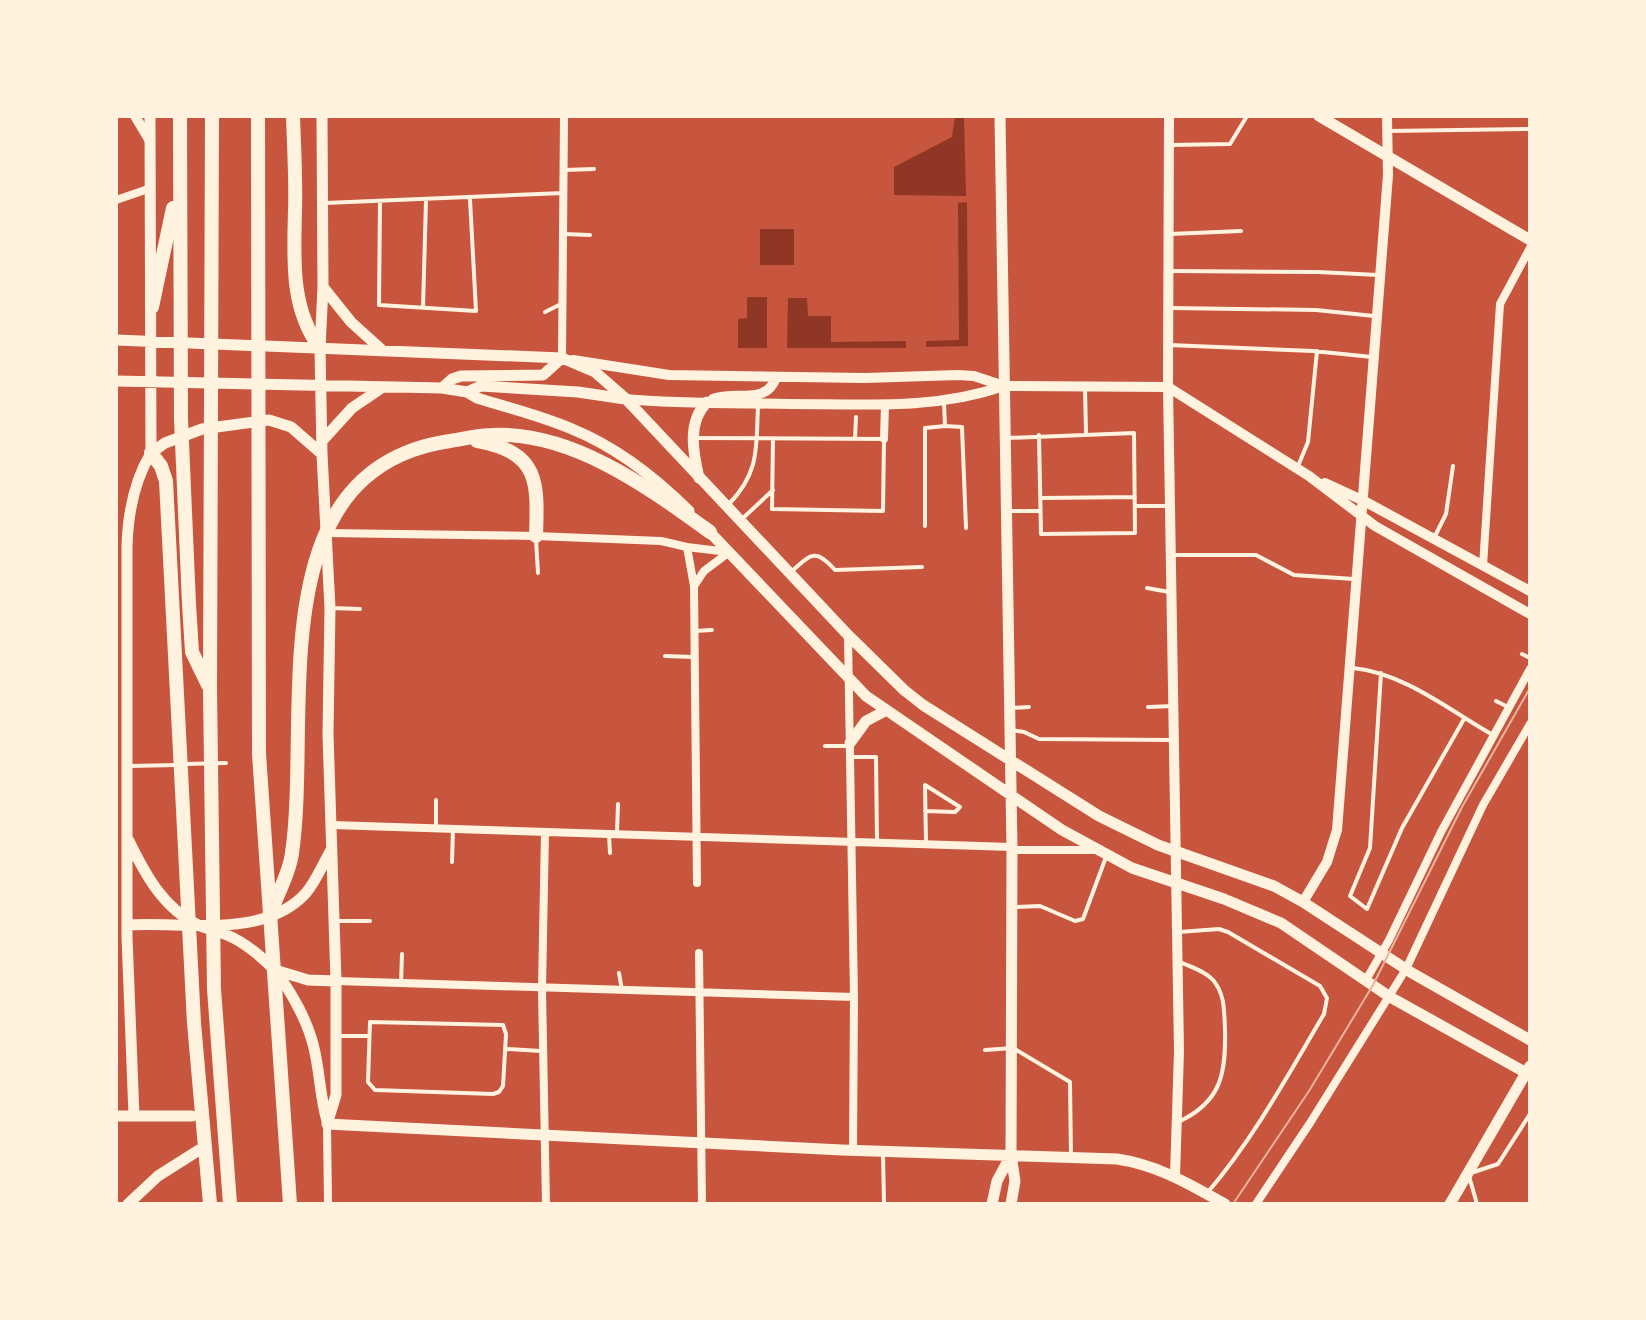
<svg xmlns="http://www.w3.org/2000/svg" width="1646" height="1320" font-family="Poppins,sans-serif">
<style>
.water{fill:#8f3625}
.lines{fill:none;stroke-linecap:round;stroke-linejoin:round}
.service{stroke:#fff3e0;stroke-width:4}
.minor{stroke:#fff3e0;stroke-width:8}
.tertiary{stroke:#fff3e0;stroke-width:10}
.secondary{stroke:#fff3e0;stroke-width:11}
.motorway{stroke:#fff3e0;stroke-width:14}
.tram{stroke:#e9b49f;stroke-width:2}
</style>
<rect width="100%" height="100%" fill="#c8553d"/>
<!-- water -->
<path class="water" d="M955,117h9l2,79 -72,-1v-28l58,-30z
M967,202l1,144 -42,1v-6l33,-1 -1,-137z
M760,229h34v36h-34z
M747,297h20v51h-29v-29l9,-1z
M788,298h19l1,18h23v26l75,-1v7h-119z"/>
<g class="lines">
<!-- service -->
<path class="service" d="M1388,131l142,-2
M1172,145l58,-1 17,-28
M565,170l29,-1
M380,202l-1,103 97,6 -6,-112
M325,203l239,-10
M564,234l26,1
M1170,234l71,-3
M1171,271l147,1 60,3
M423,308l3,-108
M1171,308l145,2 58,6
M545,312l16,-8
M1169,345l144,6 59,6
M1085,389l1,45
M945,426l17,1 4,101
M694,438l190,1 -1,72 -111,-2 1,-70
M1007,438l127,-5 1,100 -94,1 -2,-99
M855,439l1,-22
M1298,466l10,-24 9,-91
M1041,498l94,-1
M729,504c31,-32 27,-57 29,-98
M1135,506h34
M1007,511h33
M742,519l31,-29
M925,526v-98l20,-2 -1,-23
M1435,536l11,-22 7,-48
M536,540l2,33
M1172,555h84l38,20 60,4
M792,571c20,-18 24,-22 43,-1l87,-3
M1147,588l22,4
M330,608l30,1
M694,631l18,-1
M1522,654l8,4
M665,656l29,1
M1353,668c51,5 96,42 140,67
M1381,673l-11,175 -20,48 17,13 35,-81 62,-109
M1496,701l12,6
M1148,707l25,-1
M1011,708l18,-1
M1011,730l13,2 15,7 133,1
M825,746h23
M850,757h26l1,83
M185,764l41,-1
M129,766l48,-1
M925,811l30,1 5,-5 -35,-22 1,59
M436,826v-26
M617,832l1,-28
M609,834l1,19
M452,862l1,-33
M1014,907l26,-1 35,15 8,-2 23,-62
M336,921h34
M1179,932l40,-3 9,3 92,54 7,12 -3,16c-36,61 -70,124 -116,178
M619,973l3,17
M401,983l1,-29
M370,1022l133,3 3,9 -3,52 -4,6 -6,2 -118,-4 -7,-8z
M338,1036h31
M506,1049l35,2
M985,1050l28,-2 57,34 1,75
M1178,1122c44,-20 48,-49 47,-94 -1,-17 0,-34 -12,-48 -8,-9 -22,-13 -33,-18
M883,1154l1,50
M1474,1172l24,-8 32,-50
M1469,1176l8,28"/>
<!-- minor -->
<path class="minor" d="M116,200l35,-12
M562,358l2,-242
M884,439l1,-35
M328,533l208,3 125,5 26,6 41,5
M687,547l7,39 3,297
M1483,566l17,-262 30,-56
M694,586l10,-15 24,-18
M848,636l6,361 -1,154
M332,825l679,22
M545,832l-3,157 4,215
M1012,850h83
M699,953l3,251
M1366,980l23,-40 52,-108 89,-163
M336,981l518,16
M327,1124l1,80
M1256,1204l54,-81 96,-154 77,-164 47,-81"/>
<!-- tertiary -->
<path class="tertiary" d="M135,116l15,25
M1169,116l-1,271 11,664 -4,125
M573,360l96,15 196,3 93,-3 16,1 30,10 164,1 141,89 66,50 155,88
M626,399c54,5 110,4 165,5 73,0 144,6 213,-18
M713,399c22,-9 54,7 63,-22
M1325,483l39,18 166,90
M1303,902l24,-40 10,-32 51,-655 -1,-59"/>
<!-- secondary -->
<path class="secondary" d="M322,116l1,171 -3,61 2,106 8,154 -2,126 8,247v114l-9,29
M1000,116l12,734 -1,305 4,26 -4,23
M1319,116l211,124
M323,287l28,35 31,28
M116,340l446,18 33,14 31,27 222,236 56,55 19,15 176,111 59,29 116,41 29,16 109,71 118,67
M116,381l326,7 25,4 14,-6 97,6 47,7
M442,388l10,-9 9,-3 82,-1 19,-17
M467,392l10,6c32,10 65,18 95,31 44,18 84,49 117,82
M322,441l30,-33 28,-19
M151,453l14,-10 37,-14 67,-9 22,7 31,27
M699,478c-6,-26 -12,-56 8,-76
M704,526l162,170 196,134 70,38 92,31 57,24 109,74 140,78
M850,743l16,-22 19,-10
M129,841c16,33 34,67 69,84 9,4 20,6 29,10 17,7 37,23 49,37 16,21 32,50 38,76 6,25 6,49 13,73
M127,925c56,-4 136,15 179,-32 10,-12 17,-29 25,-43
M275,970l33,10 28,1
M116,1116h76
M134,1116l-7,-179v-391c1,-33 7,-65 24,-93l-1,-337
M327,1124l515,26 275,9c41,6 72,25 108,45
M128,1204l30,-28 41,-26
M992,1204l5,-23 14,-26
M1450,1204l80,-138"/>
<!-- motorway -->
<path class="motorway" d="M180,116l1,303 8,185 3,48 16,33
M212,116l-2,573 4,300 16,215
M258,116l1,638 31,450
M293,116c1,31 3,63 2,94 -1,48 -5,98 25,138
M152,307l21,-99
M477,441c62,12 61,39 59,95
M151,453l10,13 5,15 28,542 16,181
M272,910c6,-18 18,-38 20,-57 20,-137 -36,-384 158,-412 13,-2 28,-6 42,-6 80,-4 157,53 218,97"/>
<!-- tram -->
<path class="tram" d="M1233,1204l76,-113 64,-106 89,-178 68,-119"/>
</g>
<!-- border -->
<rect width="1646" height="1320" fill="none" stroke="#fff3e0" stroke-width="236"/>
</svg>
